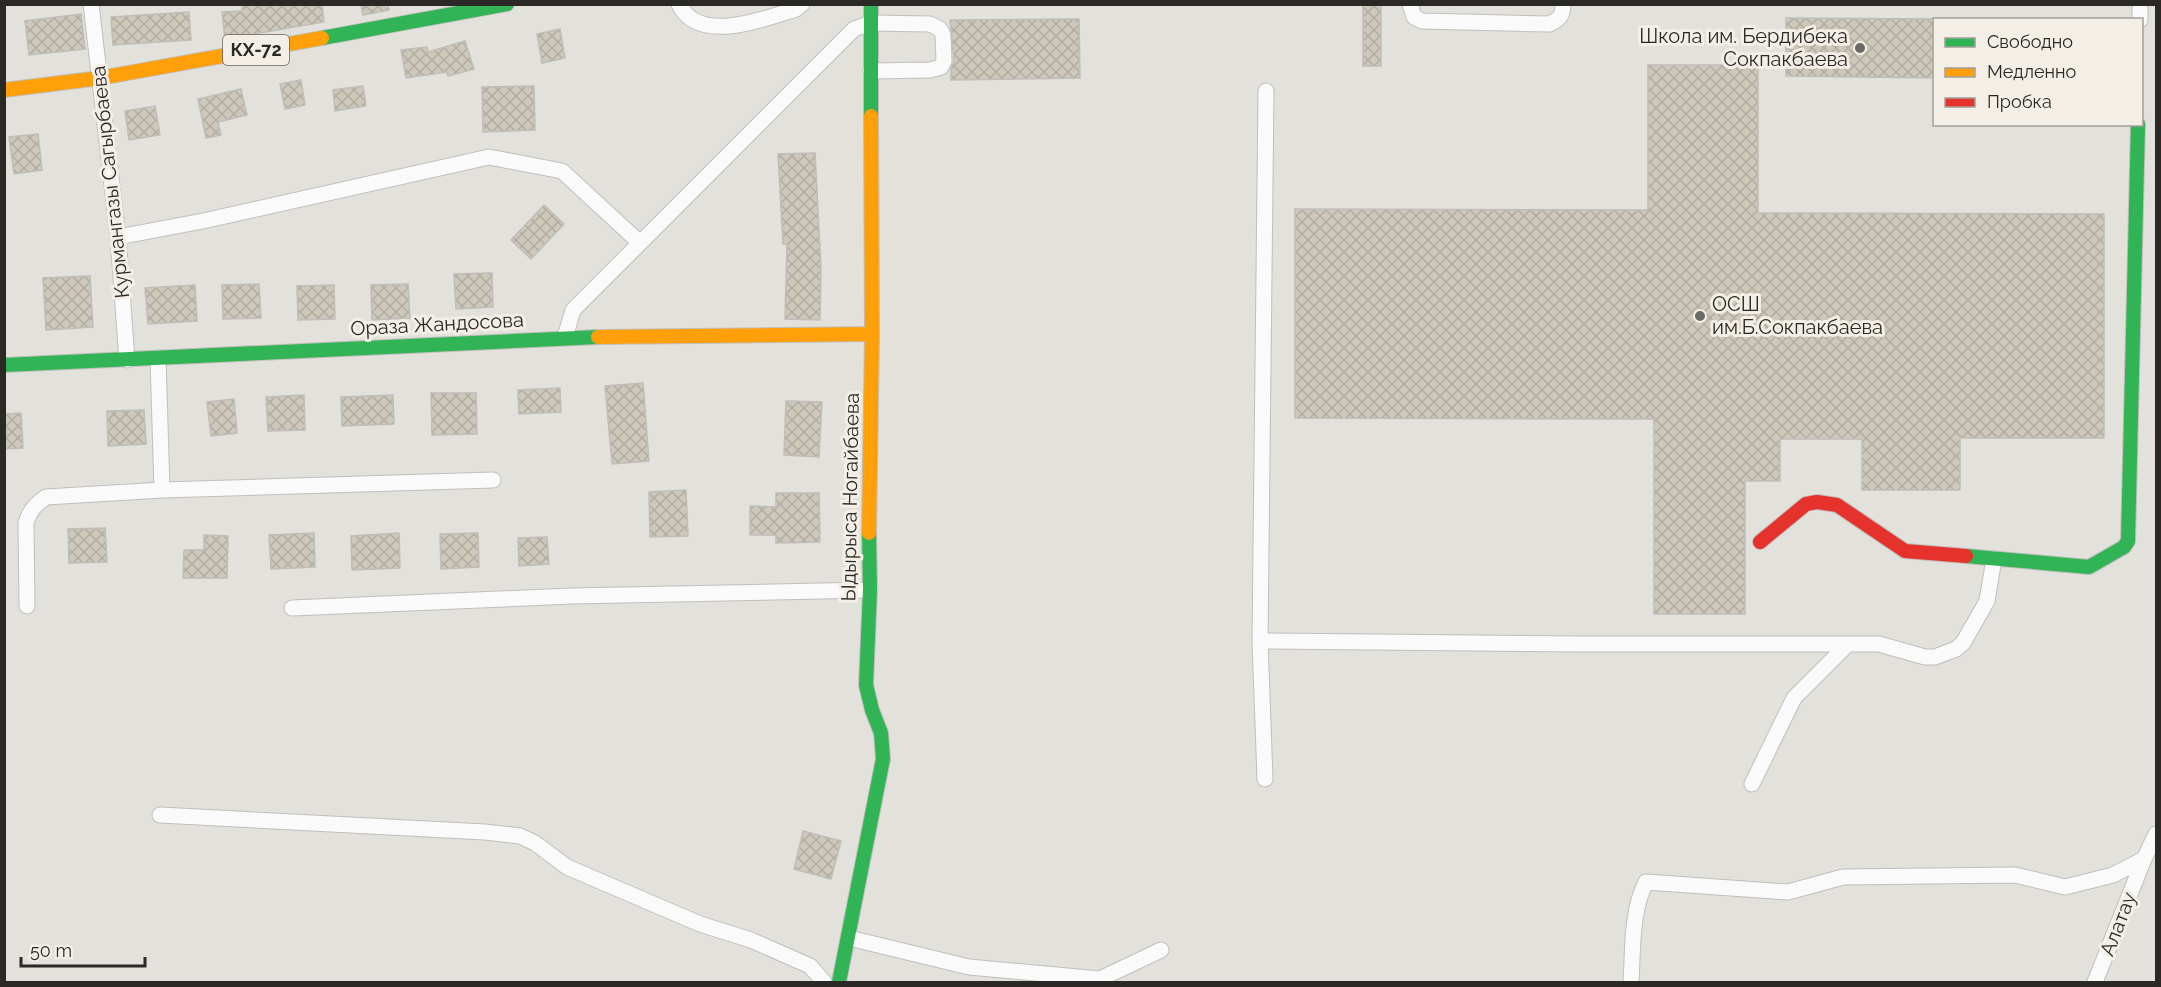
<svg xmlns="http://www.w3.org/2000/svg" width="2161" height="987" font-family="Raleway,sans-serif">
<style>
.building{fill:url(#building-cross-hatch);stroke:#bebdb9;stroke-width:1.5}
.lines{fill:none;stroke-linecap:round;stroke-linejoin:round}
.street-casing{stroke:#c1bfbb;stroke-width:17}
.fast-casing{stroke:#c1bfbb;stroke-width:16}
.slow-casing{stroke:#c1bfbb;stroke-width:16}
.jam-casing{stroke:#c1bfbb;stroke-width:16}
.street{stroke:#fbfafa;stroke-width:15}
.fast{stroke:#30b455;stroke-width:14}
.slow{stroke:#ff9f0a;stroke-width:14}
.jam{stroke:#e5322d;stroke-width:14}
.poi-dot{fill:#6b6966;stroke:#f3efe6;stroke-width:2}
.labels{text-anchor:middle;stroke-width:6;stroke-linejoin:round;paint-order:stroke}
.shield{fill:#f3efe6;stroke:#676460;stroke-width:1.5}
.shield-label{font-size:18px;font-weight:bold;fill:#2b2926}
.poi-label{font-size:20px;fill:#2b2926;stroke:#f3efe6;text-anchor:end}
.street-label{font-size:20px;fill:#2b2926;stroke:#f3efe6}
</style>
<defs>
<pattern id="building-cross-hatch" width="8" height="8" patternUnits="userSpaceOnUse" patternTransform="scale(1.5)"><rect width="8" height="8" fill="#cec8ba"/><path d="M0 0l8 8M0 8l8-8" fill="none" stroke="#b1aca0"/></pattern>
</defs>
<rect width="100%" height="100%" fill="#e3e1dc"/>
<!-- building -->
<path class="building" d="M242,4h80l2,18 -99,17 -3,-27 20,-1z
M361,4h26l2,6 -26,5z
M1363,4h18v62h-18z
M189,12l2,28 -78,5 -2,-28z
M81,14l4,35 -56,6 -4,-34z
M1786,18l149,1v59l-149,-2z
M1079,19l1,59 -129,2v-11l3,-8 -4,-41z
M560,29l5,29 -23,5 -5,-29z
M465,41l9,28 -26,7 -1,-4 -41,6 -5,-28 26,-3 1,5z
M1648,65h110v148l346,1v224h-144v52h-98v-51h-82v42h-35v133h-91v-195l-359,-1v-209l353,1z
M301,80l4,25 -20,4 -5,-25z
M363,86l3,20 -31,5 -2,-21z
M534,86l1,44 -52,2 -1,-45z
M241,89l6,26 -29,7 3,13 -15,3 -8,-39z
M155,106l5,29 -31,5 -4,-29z
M38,134l4,36 -28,4 -5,-37z
M815,153l6,115 -1,52 -35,-1 2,-75h-4l-5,-90z
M544,205l20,19 -33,35 -20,-19z
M492,273l1,34 -37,2 -2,-35z
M90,276l3,51 -47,3 -3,-52z
M259,284l2,34 -38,1 -1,-34z
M408,284l2,34 -38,2 -1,-35z
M195,285l2,36 -49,3 -3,-36z
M334,285l1,34 -37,1 -1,-34z
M643,383l6,78 -37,3 -7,-78z
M560,388l1,24 -42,2 -1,-24z
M431,393h45l1,41 -45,1z
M304,395l1,35 -37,1 -2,-34z
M393,395l1,29 -52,2 -1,-29z
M234,399l3,34 -26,3 -4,-34z
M786,401l36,1 -3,55 -35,-2z
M144,410l2,34 -38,2 -1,-35z
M21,413l2,35 -19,1v-35z
M686,490l2,46 -38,1 -1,-45z
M776,493h43l1,49 -44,1v-8h-26v-29l26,1z
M105,528l2,34 -38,1 -1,-34z
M314,533l1,34 -44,2 -2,-34z
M399,533l1,35 -48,2 -1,-34z
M478,533l1,34 -38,2 -1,-35z
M204,535l24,1 -1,42h-44l1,-28h20z
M547,537l2,27 -30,2 -1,-28z
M803,831l38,10 -10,38 -37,-10z"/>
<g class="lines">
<defs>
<path id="street" d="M91,4l27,233 9,123
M679,4c19,41 85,15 117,5l6,-5
M1410,4l4,13 8,4 127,3c10,-4 14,-8 14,-20
M2140,20v-16
M118,237l85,-16 286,-64 73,14 78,72
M565,337l8,-27 281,-281 17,-6 59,1 10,5 3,6 1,26 -3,6 -11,3 -59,1
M158,358l4,132
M27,606l-1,-83c3,-12 10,-19 20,-26l116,-7 331,-10
M292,608l279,-12 299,-6
M1260,641l321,3h298l46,13h10l21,-8 7,-6 24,-42 7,-42
M1265,779l-5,-138 6,-550
M1752,784l42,-86 53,-53
M160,815l325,17 35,4 15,7 32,24 133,57 51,16 59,26 14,16
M849,938l120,29 131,12 61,-29
M1631,982c2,-32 0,-71 15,-100l142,10 55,-15 172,-2 50,12 48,-12 31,-16
M2095,982l49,-123 12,-25"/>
<path id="fast" d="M871,4v112
M322,38l185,-34
M4,365l594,-28
M1966,556l123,11 35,-20 4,-6 10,-417
M839,982l44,-223 -2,-26 -9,-23 -6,-25 4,-95 -1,-57"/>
<path id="slow" d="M4,90l96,-12 222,-40
M598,337l274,-3
M869,533l3,-199 -1,-218"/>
<path id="jam" d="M1760,542l46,-38 11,-2 20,3 68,46 61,5"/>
</defs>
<!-- street casing -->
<use href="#street" class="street-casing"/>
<!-- fast casing -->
<use href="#fast" class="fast-casing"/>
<!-- slow casing -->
<use href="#slow" class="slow-casing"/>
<!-- jam casing -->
<use href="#jam" class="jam-casing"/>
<!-- street -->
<use href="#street" class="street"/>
<!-- fast -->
<use href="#fast" class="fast"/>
<!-- slow -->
<use href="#slow" class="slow"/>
<!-- jam -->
<use href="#jam" class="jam"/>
</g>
<!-- markers -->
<g class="poi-dot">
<circle cx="1860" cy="48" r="6"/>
<circle cx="1700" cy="316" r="6"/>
</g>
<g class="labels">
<!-- shield labels -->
<rect class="shield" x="223" y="35" width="66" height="30" rx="4.5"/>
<g class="shield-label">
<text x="256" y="56">КХ-72</text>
</g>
<!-- poi labels -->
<g class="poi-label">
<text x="1848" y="43">Школа им. Бердибека<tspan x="1848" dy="23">Сокпакбаева</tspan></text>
<text x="1712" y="311" text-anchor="start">ОСШ<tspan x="1712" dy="23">им.Б.Сокпакбаева</tspan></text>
</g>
<!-- street labels -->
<g class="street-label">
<text transform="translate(110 182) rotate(-96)" y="7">Курмангазы Сагырбаева</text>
<text transform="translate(437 324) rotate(-3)" y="7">Ораза Жандосова</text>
<text transform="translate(850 497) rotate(-89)" y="7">Ыдырыса Ногайбаева</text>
<text transform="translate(2118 924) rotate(-69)" y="7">Алатау</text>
</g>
</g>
<!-- border -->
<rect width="2161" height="987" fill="none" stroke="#2b2926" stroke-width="12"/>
<!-- legend -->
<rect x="1933" y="18" width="210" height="108" fill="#f3efe6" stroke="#a3a099" stroke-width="1.5"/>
<rect x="1945" y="38" width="30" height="9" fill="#30b455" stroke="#a3a099" stroke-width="1.5"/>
<text x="1987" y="48" font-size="18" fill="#2b2926">Свободно</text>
<rect x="1945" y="68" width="30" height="9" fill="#ff9f0a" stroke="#a3a099" stroke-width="1.5"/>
<text x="1987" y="78" font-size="18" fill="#2b2926">Медленно</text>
<rect x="1945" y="98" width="30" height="9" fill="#e5322d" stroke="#a3a099" stroke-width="1.5"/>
<text x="1987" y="108" font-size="18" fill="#2b2926">Пробка</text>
<!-- scale -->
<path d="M21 957v9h124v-9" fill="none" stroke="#2b2926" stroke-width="3"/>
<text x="30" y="957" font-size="18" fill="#2b2926" stroke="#f3efe6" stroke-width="4.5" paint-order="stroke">50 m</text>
</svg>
